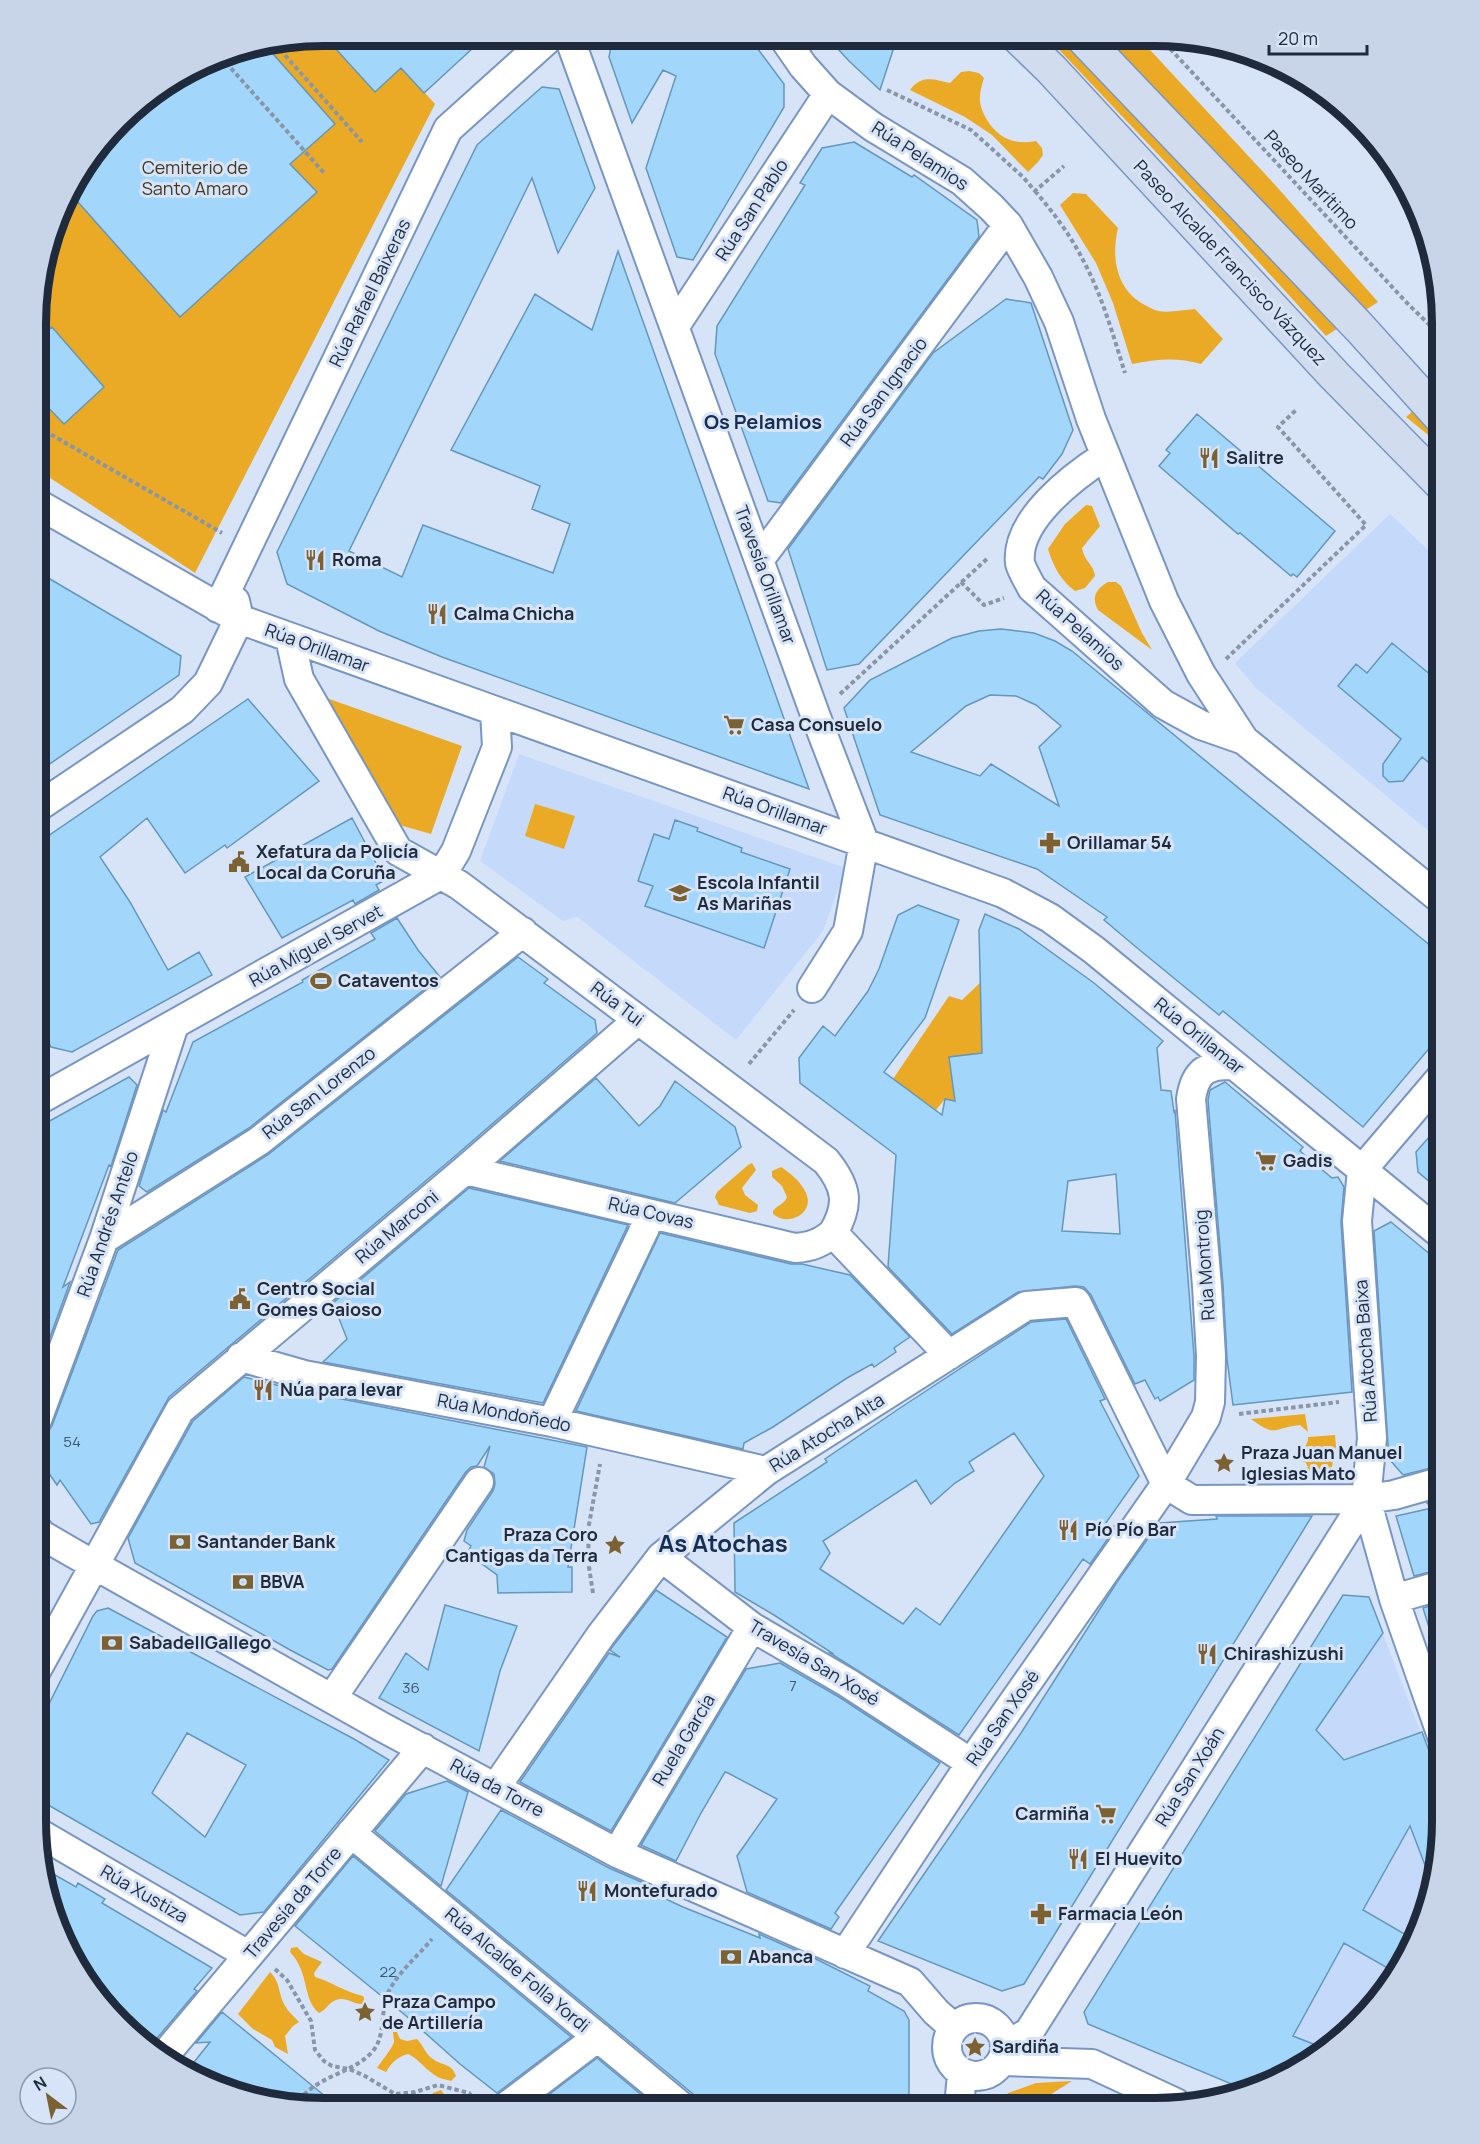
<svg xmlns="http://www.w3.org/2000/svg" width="1479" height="2144" font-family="Manrope,sans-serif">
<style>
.built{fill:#c5dafa}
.green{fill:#eaaa26}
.building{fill:#a2d7fb;stroke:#6497b9;stroke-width:1.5;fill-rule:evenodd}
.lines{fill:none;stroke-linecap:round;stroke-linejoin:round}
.street-casing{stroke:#7996c3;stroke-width:32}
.secondary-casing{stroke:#7996c3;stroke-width:36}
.path{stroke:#8995a8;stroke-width:4;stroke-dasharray:4.5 3;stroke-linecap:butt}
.street{stroke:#fff;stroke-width:28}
.secondary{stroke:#d1ddef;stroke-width:33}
.labels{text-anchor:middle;stroke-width:6;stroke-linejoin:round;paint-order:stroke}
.number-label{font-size:15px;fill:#40566c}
.street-label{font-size:18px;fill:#1f2b3d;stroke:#d7e4f8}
.park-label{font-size:18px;fill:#433722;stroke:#d7e4f8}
.poi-label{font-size:18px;font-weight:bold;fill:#1f2b3d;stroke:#d7e4f8;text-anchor:start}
.neighbourhood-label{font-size:20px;font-weight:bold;fill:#162e54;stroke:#d7e4f8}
.district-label{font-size:24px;font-weight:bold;fill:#162e54;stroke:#d7e4f8}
.rim{fill:none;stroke:#1f2b3d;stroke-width:8}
</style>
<rect width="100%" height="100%" fill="#d7e4f8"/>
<!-- built -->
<path class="built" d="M1390,514l53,50v279l-187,-155 -21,-25z
M519,754l327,114 -23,63 -87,109 -159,-123 -14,4 -83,-60z
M1343,1595l26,2 73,191v51l-14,74 -34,67 -49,57 -63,41 -41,10 -28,-12 33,-82 -23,-96 -50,-29z"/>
<!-- green -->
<path class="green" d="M324,36h162l-61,57 10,11 -240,469 -157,-103 1,-184 35,-106 157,-129z
M1048,38h91l138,149 101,115 -52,34 -102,-112z
M969,71l10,2 5,5c-2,6 -4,13 -4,19 -1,7 3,16 7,23 12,19 27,25 49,21l6,7 1,7 -5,7 -10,10 -36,-37 -27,-18 -55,-27c12,-16 24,-10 40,-7l11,-11z
M1073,193l13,1 32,34c-7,29 -2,62 27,77 4,2 9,5 13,6 11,2 26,-1 37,-2l28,30 -22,25c-24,-7 -44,-5 -69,0l-19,-61 -17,-40 -36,-58z
M1443,385v62l-37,-30z
M1086,505l6,1 8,20 -18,22c2,13 12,17 13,28l-10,12 -10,3c-14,-10 -22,-25 -27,-42l17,-25z
M1108,582h8l5,4 21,47 10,17 -54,-40c-7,-13 -2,-21 10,-28z
M318,695l144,51 -31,88 -35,-10z
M535,804l40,12 -11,33 -39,-13z
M982,981l9,128 -46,-10 -9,11 -43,-31 56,-83 13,4z
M752,1163l4,7 -14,18 3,7 13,10 -1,6 -7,2 -31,-8 -4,-8 2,-5 31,-27z
M781,1167c9,6 19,14 24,24 12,21 -16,37 -32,23v-3c4,-6 12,-7 14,-14l-5,-11 -10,-9v-6z
M1305,1414l3,18 -8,-7c-28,3 -23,13 -49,-6z
M1335,1435l1,11 -4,21 -11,4h-18l5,-4 -2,-4 -6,-4c0,-9 9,-14 8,-22z
M297,1947l7,7 18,8 -8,11 1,4c17,5 30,15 48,19l2,4 -2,4c-10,1 -18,-9 -29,-3 -6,3 -8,9 -15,12 -17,-14 -9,-40 -29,-61l1,-4z
M270,1972c11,10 8,24 16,35 3,6 9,10 13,15l-6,4 -8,10 3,18 -13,-7 -3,-7 -19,-11 -15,-15z
M393,2032h4l3,7 7,2 10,-2c6,6 9,16 16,20 9,7 19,4 23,17l-5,5c-7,-2 -14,-3 -19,-8 -9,-6 -13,-14 -24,-19 -11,3 -16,8 -22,18l-9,-4c4,-6 16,-21 17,-26 0,-3 -1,-7 -1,-10z
M1072,2081l-43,27h-30l9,-15 28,-10z
M441,2090l8,11 18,-2 -10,7h-31l4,-4 3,-9z"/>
<!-- building -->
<path class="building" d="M324,36h162l-62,57 -23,-25 -26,24z
M613,37h136l35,47v23l-91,153 -16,-3 -31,-89 30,-92 -13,-6 -31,53 -23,-66z
M827,37l70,1 -17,52 -31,-29z
M266,46l69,78 -45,40 27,28 -137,125 -110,-124 4,-13 60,-73 97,-56z
M542,87l17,2 36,99 -37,65 -26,-75 -183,373 53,26 21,-52 130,48 17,-49 -38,-15 8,-23 -89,-36 84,-156 57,36 26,-79 191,538 -367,-132 -63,-26 -92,-47 -10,-32 200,-407z
M854,142l58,35 2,-2 63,45 2,17 -198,266 -13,-2 -53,-147 2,-28 88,-141 -5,-2 22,-35z
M1006,299l25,4 42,127 -11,24 -19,25 -4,-2 -180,187 -32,6 -39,-121 145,-196z
M52,327l52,60 -40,37 -26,-27v-58z
M1197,414l138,117 -38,46 -4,-3 -2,2 -51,-43 -2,1 -79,-68 11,-13 -4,-3z
M38,572l143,84 -2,19 -141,97z
M1001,629l33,4 21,8 17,10 371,305v76l-80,95 -140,-116 -4,4 -83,-68 -32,-27 3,-3 -70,-48 -157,-54 -36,-107 26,-28 82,-42 27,-7zM990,695l26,1 20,9 25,21 -22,21 20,59 -68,-42 -11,12 -69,-24 55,-46z
M1392,643l51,42v89l-21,-17 -19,24 -14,1 -6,-6v-12l18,-25 -63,-53 18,-22 11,9z
M248,699l71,82 -92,67 -2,-3 -40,28 -38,-55 -47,39 30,45 38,68 31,-18 13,23 -140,77 -21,-5 -14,-23 1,-181z
M352,818l33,62 -9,5 3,5 -24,14 -2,-4 -71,38 -37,-61z
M675,820l23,8 -1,3 45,17 -1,4 49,17 -26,79 -119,-42 8,-20 -15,-5 16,-47 15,5z
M918,905l41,15 -34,98 -41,54 58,43 3,-16 10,2 -6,-44 33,-4 -3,-123 6,-16 34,15 75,54 69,58 -6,7 4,42 10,1 3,21 1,-1 19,245v24l-34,21 -2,-4 -3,2 -10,-19 -10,4 -44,-89 -7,-8 -9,-1 -57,6 -66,42 -64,-67 8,-112 -96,-72 -1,-25 24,-32 12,10 33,-45 11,-22 19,-54zM1116,1174l4,60 -58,-3 6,-50z
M397,918l21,32 22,27 -191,151 -102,64 -8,-6 24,-76 3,2 27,-70 110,-60 -1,-2 73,-41 -4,-6z
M518,957l30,22 -4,4 51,37 2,13 -143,124 -285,240 -70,125 -8,2 -31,-44 -3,5 -20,-29v-20l10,-3 5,-7 66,-176 151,-96z
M129,1077l8,8 -26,81 -2,-1 -46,122 7,-5 -33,91v-245z
M596,1078l43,48 21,-20 15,-25 60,46 6,20 -66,56 -175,-42z
M1225,1082l78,65 -3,4 32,27 6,-1 6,10 -3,35 11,170 -119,13 -6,-46 -4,-74 -15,-185 2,-10z
M1443,1121v72l-25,-21 -2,-20z
M469,1188l159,37 -85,178 -220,-41 24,-23 -14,-36z
M1391,1222l52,43v200l-40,10 -14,-16 -15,-228z
M660,1233l131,31h11l48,11 60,62 -16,11 2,4 -22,15 -2,-3 -25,14 -74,49 -29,16 -1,6 -167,-38z
M1066,1319l39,80 -5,2 39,75 -36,51 14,-1 -27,38 -7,-5 -124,176 -129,-82h2l-58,-38 -39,-23 -1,-69 93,-61 -2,-3 75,-51 131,-86zM1014,1433l30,43 -104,149 -24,-17 -13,16 -83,-55 10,-16 -7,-12 93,-61 15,24 24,-21 19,-12 -5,-9z
M244,1377l57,14 286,56 -19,120h4v25l-74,1 -1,-18 -30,-22 4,-7 -7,-5 3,-11 26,-39 2,-7 -1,-10 -10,-7 6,-21 -13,20 -6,1 -6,6 -133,196 -4,1 -36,-19 -157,-88 -7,-25 65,-117z
M1443,1498l-1,71 -28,7 -18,-60 36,-8 -5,-5z
M1216,1516h96l-288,468 -22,7 -124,-50 143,-208 96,-151 42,-59 58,-4z
M656,1590l71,47 -116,194 -91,-49 89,-129 11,4 -10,-7z
M1343,1595l26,2 14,36 -67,97 28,30 78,-28 10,27 10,-4v84l-9,47 -23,-60 -47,84 52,30 -17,34 -54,-31 -51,93 33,13 -44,29 -41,10 -153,-64 -4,-12z
M1442,1602v47l-6,1 -13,-42z
M445,1605l72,21 -17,45 -21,80 -100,-53 27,-45 22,17z
M108,1608l246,131 35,21 -125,152 -24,3 -204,-117v-68l57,-114 4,-5zM187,1733l59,32 -41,72 -53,-44z
M780,1663l59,34 101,66 -105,150 4,4 -8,12 -84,-37 -10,-36 40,-57 -49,-26 -3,-1 -24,41 -25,48 -35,-16 105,-176z
M447,1781l21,11 -27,94 -66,-55 31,-37z
M501,1810l108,58 51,22 -3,5 26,12 77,31 -1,-4 57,25 54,27 -2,5 36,20 5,9v87h-211l-1,-6 -4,-7 -247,-204z
M353,1856l218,181 -74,56 -37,-29 -55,-49 -110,-89z
M48,1871l28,16 2,-4 27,16 -3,4 110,65 -18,21 3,2 -45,53h-7l-79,-97z
M222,2012l70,57 45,37h-51l-72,-20 -27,-15 23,-29 -14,1z
M597,2058l59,49 -122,-1z"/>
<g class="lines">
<defs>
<path id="street" d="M569,37l247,680 48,125 -16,89 -36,57
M783,37l20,29 25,28 45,33 89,54 29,26 17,18 30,52 21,45 32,97 73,182 37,73 43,66 199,161
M675,326l153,-232
M1105,456c-31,20 -90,64 -85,107 2,8 8,17 12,25l131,116 38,21 43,15
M38,504l201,115 764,274 47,25 44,32 349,286
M760,559l248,-334
M218,608l230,-479 102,-92
M290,638l9,41 99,172 61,34 367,276c21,26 24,43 7,72l116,122
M38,807l144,-97 26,-27 31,-64 -4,-18
M37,1101l405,-227 14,-23 41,-104 -2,-36
M465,1170l330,78c16,-1 26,-5 38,-15
M1362,1170l-5,51 15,217 -6,61 28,100 48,137
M1362,1170l81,-95
M104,1239l155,-98 264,-209
M241,1357l63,18 248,47 214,49
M37,1420l67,-181 70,-214
M552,1422l93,-194
M1166,1484l26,16 174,-1 28,-4 49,-14
M36,1528l6,7 31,18 309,174 235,126 293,129 26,30 18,16
M661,1557l91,70 96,56 123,80
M1394,1599l48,-14
M36,1671l144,-261 285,-240 173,-150
M332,1698l147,-216
M496,1787l105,-152 60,-78 105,-86 260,-165 50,-4 90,182
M39,1833l209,122
M351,1833l331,274
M617,1853l135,-226
M845,1954l126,-191 195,-279 40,-67 4,-15 1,-46 -4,-70 -16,-187c4,-28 16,-35 43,-34
M947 2047a29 29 0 1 1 58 0a29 29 0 1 1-58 0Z
M1005,2046l24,-14 337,-533
M163,2057l260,-309
M1002,2061l90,3 84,39
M507,2106l91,-69
M959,2107l3,-33"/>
<path id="secondary" d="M1019,38l32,31 283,306 109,111
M1083,38l276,289 84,93"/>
</defs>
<!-- street casing -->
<use href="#street" class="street-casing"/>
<!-- secondary casing -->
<use href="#secondary" class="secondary-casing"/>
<!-- path -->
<path class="path" d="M930,38l32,7
M1160,38l249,267 34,33
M275,44l87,98
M221,57l104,117
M887,90l84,40 52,47 12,14 29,-25
M1035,191c18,21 36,45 48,69 19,35 30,75 42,113
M38,427l184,106
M961,582l23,23 20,-7
M1226,659l140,-134 -88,-98 18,-17
M840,694l149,-137
M749,1064l45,-54
M1239,1414l100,-12
M593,1593l-4,-26 -1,-37 12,-66
M275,1969l12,11 24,41 4,29 9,11 8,5 17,3 16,7 30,18 20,-2 23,-7 31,8 7,9
M294,2106c7,-9 14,-16 24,-22 19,-12 40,-16 55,-33 13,-16 7,-40 15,-58 9,-20 30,-37 44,-54
M1074,2108l6,-13"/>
<!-- street -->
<use href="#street" class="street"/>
<!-- secondary -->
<use href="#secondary" class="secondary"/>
</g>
<!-- icons -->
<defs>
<symbol id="restaurant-bare" viewBox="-9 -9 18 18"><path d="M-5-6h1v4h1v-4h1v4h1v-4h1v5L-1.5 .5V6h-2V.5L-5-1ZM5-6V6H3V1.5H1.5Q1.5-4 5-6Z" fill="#7c6133" stroke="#d7e4f8" stroke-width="2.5" paint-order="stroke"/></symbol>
<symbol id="supermarket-bare" viewBox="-9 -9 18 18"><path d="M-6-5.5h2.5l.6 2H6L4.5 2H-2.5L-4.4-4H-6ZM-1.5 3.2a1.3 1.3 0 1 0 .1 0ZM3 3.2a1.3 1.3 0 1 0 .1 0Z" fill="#7c6133" stroke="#d7e4f8" stroke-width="2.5" paint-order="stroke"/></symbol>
<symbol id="pharmacy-bare" viewBox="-9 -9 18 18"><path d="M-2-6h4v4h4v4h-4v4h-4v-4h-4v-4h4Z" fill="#7c6133" stroke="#d7e4f8" stroke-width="2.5" paint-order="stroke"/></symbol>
<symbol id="civic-bare" viewBox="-9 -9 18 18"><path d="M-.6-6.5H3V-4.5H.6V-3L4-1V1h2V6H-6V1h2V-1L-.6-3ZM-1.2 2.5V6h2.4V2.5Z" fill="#7c6133" stroke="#d7e4f8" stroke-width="2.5" paint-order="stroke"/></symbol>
<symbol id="school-bare" viewBox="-9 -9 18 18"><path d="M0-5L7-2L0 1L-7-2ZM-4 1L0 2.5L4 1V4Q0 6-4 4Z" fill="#7c6133" stroke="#d7e4f8" stroke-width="2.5" paint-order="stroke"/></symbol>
<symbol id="stadium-bare" viewBox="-9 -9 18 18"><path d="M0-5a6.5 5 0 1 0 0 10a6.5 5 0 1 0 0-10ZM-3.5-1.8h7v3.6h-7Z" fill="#7c6133" stroke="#d7e4f8" stroke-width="2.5" paint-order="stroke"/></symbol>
<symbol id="sight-bare" viewBox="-9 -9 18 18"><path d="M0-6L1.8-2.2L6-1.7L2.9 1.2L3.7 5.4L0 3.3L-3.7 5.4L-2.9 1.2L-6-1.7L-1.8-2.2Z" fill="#7c6133" stroke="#d7e4f8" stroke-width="2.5" paint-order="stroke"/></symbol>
<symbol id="bank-bare" viewBox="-9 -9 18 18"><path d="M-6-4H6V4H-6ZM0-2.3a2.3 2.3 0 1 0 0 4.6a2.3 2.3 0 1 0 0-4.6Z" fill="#7c6133" stroke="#d7e4f8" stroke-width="2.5" paint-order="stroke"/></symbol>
</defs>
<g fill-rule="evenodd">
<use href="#restaurant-bare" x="1194" y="443" width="30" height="30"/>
<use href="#restaurant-bare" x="300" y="545" width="30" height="30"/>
<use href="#restaurant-bare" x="422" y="599" width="30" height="30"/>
<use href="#supermarket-bare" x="719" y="710" width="30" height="30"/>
<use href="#pharmacy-bare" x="1035" y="828" width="30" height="30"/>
<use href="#civic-bare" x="224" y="847" width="30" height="30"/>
<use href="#school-bare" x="665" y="878" width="30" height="30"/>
<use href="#stadium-bare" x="306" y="966" width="30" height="30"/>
<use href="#supermarket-bare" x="1251" y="1146" width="30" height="30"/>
<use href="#civic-bare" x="225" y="1284" width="30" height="30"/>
<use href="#restaurant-bare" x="248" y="1375" width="30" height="30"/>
<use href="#sight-bare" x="1209" y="1448" width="30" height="30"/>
<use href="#restaurant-bare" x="1053" y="1515" width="30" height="30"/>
<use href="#bank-bare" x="165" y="1527" width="30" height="30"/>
<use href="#sight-bare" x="600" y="1530" width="30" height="30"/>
<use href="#bank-bare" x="228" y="1567" width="30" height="30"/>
<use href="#bank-bare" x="97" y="1628" width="30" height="30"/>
<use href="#restaurant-bare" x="1192" y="1639" width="30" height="30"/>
<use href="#supermarket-bare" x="1091" y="1799" width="30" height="30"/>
<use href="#restaurant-bare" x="1063" y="1844" width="30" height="30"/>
<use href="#restaurant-bare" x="572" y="1876" width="30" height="30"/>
<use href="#pharmacy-bare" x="1026" y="1899" width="30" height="30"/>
<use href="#bank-bare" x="716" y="1942" width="30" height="30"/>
<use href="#sight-bare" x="350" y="1997" width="30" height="30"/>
<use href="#sight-bare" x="960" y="2032" width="30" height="30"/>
</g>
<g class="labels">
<!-- number labels -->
<g class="number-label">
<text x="72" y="1447">54</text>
<text x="793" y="1691">7</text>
<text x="411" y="1693">36</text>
<text x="388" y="1977">22</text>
</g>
<!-- street labels -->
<g class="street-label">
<text transform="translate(920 156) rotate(33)" y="6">Rúa Pelamios</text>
<text transform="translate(1311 180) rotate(47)" y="6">Paseo Marítimo</text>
<text transform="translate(752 210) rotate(-57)" y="6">Rúa San Pablo</text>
<text transform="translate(1230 263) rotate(47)" y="6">Paseo Alcalde Francisco Vázquez</text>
<text transform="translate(370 293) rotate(-64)" y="6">Rúa Rafael Baixeras</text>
<text transform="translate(884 392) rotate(-53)" y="6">Rúa San Ignacio</text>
<text transform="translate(765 575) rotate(70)" y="6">Travesía Orillamar</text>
<text transform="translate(1080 630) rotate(42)" y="6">Rúa Pelamios</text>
<text transform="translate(317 648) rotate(20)" y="6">Rúa Orillamar</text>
<text transform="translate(775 811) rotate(20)" y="6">Rúa Orillamar</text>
<text transform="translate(316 946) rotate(-29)" y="6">Rúa Miguel Servet</text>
<text transform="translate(617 1004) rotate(37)" y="6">Rúa Tui</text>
<text transform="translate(1199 1036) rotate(39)" y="6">Rúa Orillamar</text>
<text transform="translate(319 1093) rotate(-38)" y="6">Rúa San Lorenzo</text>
<text transform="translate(651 1213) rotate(13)" y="6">Rúa Covas</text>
<text transform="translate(108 1224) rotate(-71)" y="6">Rúa Andrés Antelo</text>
<text transform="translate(397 1227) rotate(-40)" y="6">Rúa Marconi</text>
<text transform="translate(1205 1265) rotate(-94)" y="6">Rúa Montroig</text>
<text transform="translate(1366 1351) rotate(-94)" y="6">Rúa Atocha Baixa</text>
<text transform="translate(504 1413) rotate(11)" y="6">Rúa Mondoñedo</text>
<text transform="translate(827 1433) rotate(-32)" y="6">Rúa Atocha Alta</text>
<text transform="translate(814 1663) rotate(31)" y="6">Travesía San Xosé</text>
<text transform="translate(1003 1718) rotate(-55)" y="6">Rúa San Xosé</text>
<text transform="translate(684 1740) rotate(-59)" y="6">Ruela García</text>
<text transform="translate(1190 1777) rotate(-58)" y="6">Rúa San Xoán</text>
<text transform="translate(497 1788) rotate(28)" y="6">Rúa da Torre</text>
<text transform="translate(144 1894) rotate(30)" y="6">Rúa Xustiza</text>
<text transform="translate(293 1903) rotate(-50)" y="6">Travesía da Torre</text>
<text transform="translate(517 1970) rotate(40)" y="6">Rúa Alcalde Folla Yordi</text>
</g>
<!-- park labels -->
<g class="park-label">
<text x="195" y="174">Cemiterio de<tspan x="195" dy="21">Santo Amaro</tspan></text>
</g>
<!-- poi labels -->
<g class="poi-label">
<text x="1226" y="464">Salitre</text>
<text x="332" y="566">Roma</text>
<text x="454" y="620">Calma Chicha</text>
<text x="751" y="731">Casa Consuelo</text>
<text x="1067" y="849">Orillamar 54</text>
<text x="256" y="858">Xefatura da Policía<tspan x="256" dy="21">Local da Coruña</tspan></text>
<text x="697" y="889">Escola Infantil<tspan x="697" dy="21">As Mariñas</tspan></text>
<text x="338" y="987">Cataventos</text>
<text x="1283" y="1167">Gadis</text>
<text x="257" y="1295">Centro Social<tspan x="257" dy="21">Gomes Gaioso</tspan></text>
<text x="280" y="1396">Núa para levar</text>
<text x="1241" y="1459">Praza Juan Manuel<tspan x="1241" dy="21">Iglesias Mato</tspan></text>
<text x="1085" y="1536">Pío Pío Bar</text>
<text x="598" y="1541" text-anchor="end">Praza Coro<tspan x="598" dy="21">Cantigas da Terra</tspan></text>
<text x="197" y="1548">Santander Bank</text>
<text x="260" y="1588">BBVA</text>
<text x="129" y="1649">SabadellGallego</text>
<text x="1224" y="1660">Chirashizushi</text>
<text x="1089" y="1820" text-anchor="end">Carmiña</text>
<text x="1095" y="1865">El Huevito</text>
<text x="604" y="1897">Montefurado</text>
<text x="1058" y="1920">Farmacia León</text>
<text x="748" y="1963">Abanca</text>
<text x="382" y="2008">Praza Campo<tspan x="382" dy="21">de Artillería</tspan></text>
<text x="992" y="2053">Sardiña</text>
</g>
<!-- neighbourhood labels -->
<g class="neighbourhood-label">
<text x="763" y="429">Os Pelamios</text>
</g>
<!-- district labels -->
<g class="district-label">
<text x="723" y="1552">As Atochas</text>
</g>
</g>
<!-- crop -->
<path d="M0 0H1479V2144H0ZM323 46H1155A277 277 0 0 1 1432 323V1821A277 277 0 0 1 1155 2098H323A277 277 0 0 1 46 1821V323A277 277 0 0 1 323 46Z" fill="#c8d5e9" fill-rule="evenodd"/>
<path class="rim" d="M323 46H1155A277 277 0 0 1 1432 323V1821A277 277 0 0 1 1155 2098H323A277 277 0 0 1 46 1821V323A277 277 0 0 1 323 46Z"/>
<!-- north arrow -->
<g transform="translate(48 2096) rotate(328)"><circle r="28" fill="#d7e4f8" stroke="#8d9aad" stroke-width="1.5"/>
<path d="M0-4.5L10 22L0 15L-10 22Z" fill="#7c6133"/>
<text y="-9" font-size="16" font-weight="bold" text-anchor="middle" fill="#1f2b3d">N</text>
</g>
<!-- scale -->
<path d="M1269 45v9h98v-9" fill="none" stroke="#1f2b3d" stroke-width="3"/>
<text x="1278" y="45" font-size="18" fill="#1f2b3d" stroke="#d7e4f8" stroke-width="4.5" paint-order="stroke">20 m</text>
</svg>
